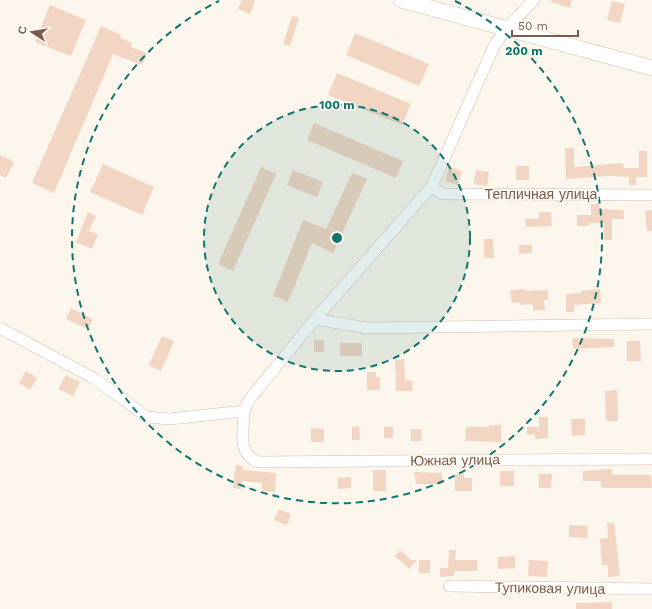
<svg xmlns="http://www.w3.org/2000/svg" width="652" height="609" font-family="'Work Sans',sans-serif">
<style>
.building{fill:#f3d5c3}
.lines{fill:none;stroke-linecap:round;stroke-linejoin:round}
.street-casing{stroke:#d1beb0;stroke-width:12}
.secondary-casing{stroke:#d6c0b0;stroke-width:16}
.street{stroke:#fff;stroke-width:11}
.secondary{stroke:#fff;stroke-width:15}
.ring{fill:none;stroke:#0f766e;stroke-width:2;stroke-dasharray:7 5}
.labels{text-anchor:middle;stroke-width:3;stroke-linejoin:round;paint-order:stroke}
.street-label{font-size:14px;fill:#7a5c4d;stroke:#fffaf3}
.centre{fill:#0f766e;stroke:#fffaf3;stroke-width:2}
.ring-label{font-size:12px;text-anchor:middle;font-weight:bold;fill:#0f766e;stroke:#fffaf3;stroke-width:3;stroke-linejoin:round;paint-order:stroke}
</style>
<rect width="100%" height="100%" fill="#fdf6ec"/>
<!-- building -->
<path class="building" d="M242,0h13l-5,14 -12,-5z
M551,0h21l-2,8 -19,-6z
M612,1l13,3 -5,19 -13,-3z
M50,5l36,15 -15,36 -36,-14z
M292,16l7,2 -9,28 -7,-2z
M101,26l20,9 -1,3 12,5 -1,4 16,6 -5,12 -29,-11 -59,139 -22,-10z
M355,33l74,31 -10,22 -73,-31z
M337,73l74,31 -9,21 -74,-30z
M314,123l89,38 -7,17 -89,-38z
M565,148h9v19l49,-4 1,5h15v-17h8v26h-11v8h-7v-8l-20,-1 -43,3z
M0,155l14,7 -8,16 -6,-3z
M103,164l51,23 -12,28 -52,-23z
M516,166h13v14h-13z
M261,167l15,7 -43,97 -15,-7z
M449,167l13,4 -4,14 -13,-4z
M293,170l30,12 -6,15 -30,-12z
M476,170l13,2 -2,14 -13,-2z
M352,173l15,6 -34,74 -21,-10 -24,59 -15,-6 30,-76 23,9z
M591,204h8v5l25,1v9h-12v21h-8v-17h-15v3h-12v-11h14z
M652,210v21h-5l-2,-20z
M88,212l8,4 -7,15 9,3 -6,15 -16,-7z
M539,212h12l1,14 -26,1 -1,-8h14z
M484,239h9l1,19h-10z
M519,245h13v8l-13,1z
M525,289v2l23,-1v10h-4l1,10 -12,1v-7l-13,1v-3l-8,1 -2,-13z
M600,289l1,14 -27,2v7h-8v-18l15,-1v-2z
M71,308l22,11 -5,10 -22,-10z
M162,336l12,5 -13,30 -12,-6z
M572,338l42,1v8l-41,2z
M314,340h10v12h-10z
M627,341h13l1,20h-14z
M340,343h22v13h-22z
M404,359l1,21 8,1 -1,10h-16l-1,-31z
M26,371l11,7 -7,12 -11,-7z
M367,372h9v5h4v13h-13z
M66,375l14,7 -7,14 -15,-7z
M617,390l1,31h-12l-1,-30z
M539,417h9v21l-13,1v-5l-8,1v-8h12z
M571,419h14v16l-13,1z
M489,425h12v17l-36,-1 1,-14h23z
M359,426l1,14h-8v-13z
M384,427h9v11h-9z
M311,428l13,1v13h-13z
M411,429h10l1,12h-11z
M236,465l7,1v4l33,3 -1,19 -13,-1v-8l-20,-2 -1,8 -8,-1z
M612,469v6h39l1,13h-44l-7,-1v-6h-18v-10z
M373,470h13v21h-13z
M500,471h14v15h-14z
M414,472l28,1v11h-26z
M455,474h9v4h8v13h-17z
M539,474h13l-1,14h-12z
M351,477v11l-13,1v-11z
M279,509l12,5 -4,11 -13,-5z
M607,523h7l6,53 -12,1v-12h-6l-2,-26 8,-1z
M569,525l19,1 -1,12 -18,-1z
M400,550l11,10h6l-8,9 -14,-13z
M449,550h7l-1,10h22v11h-23v5l-14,1v-9h8z
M515,556v12l-17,1v-12z
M419,560h11v13h-11z
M529,560l19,1 -1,16 -19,-1z
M612,602v7h-36v-6z"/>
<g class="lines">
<defs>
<path id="street" d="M432,186l10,8 210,1
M315,319l52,9 285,-4
M0,328l95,51 52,38 23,2 74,-8c0,18 -8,44 15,51l393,-3
M244,411l5,-11 66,-81 117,-133 62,-140 12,-17 28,-29
M449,586l203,3"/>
<path id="secondary" d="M401,0l251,68"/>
</defs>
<!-- street casing -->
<use href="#street" class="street-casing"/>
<!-- secondary casing -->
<use href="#secondary" class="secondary-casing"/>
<!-- street -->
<use href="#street" class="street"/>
<!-- secondary -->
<use href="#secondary" class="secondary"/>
</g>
<!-- distance rings -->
<circle cx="337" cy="238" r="133" fill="#0f766e" fill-opacity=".12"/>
<g class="ring">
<circle cx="337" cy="238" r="133"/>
<path d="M455 1A265 265 0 1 1 219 1"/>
</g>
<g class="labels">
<!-- street labels -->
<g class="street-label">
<text x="541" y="199">Тепличная улица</text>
<text transform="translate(455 460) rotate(-1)" y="5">Южная улица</text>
<text transform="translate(550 588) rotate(1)" y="5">Тупиковая улица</text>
</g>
</g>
<circle cx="337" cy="238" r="6" class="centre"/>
<g class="ring-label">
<text x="524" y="55">200 m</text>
<text x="337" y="109">100 m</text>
</g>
<!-- north arrow -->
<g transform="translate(32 32) rotate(282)" stroke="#fffaf3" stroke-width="3" paint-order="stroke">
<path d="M0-3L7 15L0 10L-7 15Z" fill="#7a5c4d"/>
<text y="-6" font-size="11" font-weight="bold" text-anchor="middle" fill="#7a5c4d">С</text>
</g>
<!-- scale -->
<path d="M512 30v6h66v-6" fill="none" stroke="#7a5c4d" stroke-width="2"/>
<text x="518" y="30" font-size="12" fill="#7a5c4d" stroke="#fffaf3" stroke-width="3" paint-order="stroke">50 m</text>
</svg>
